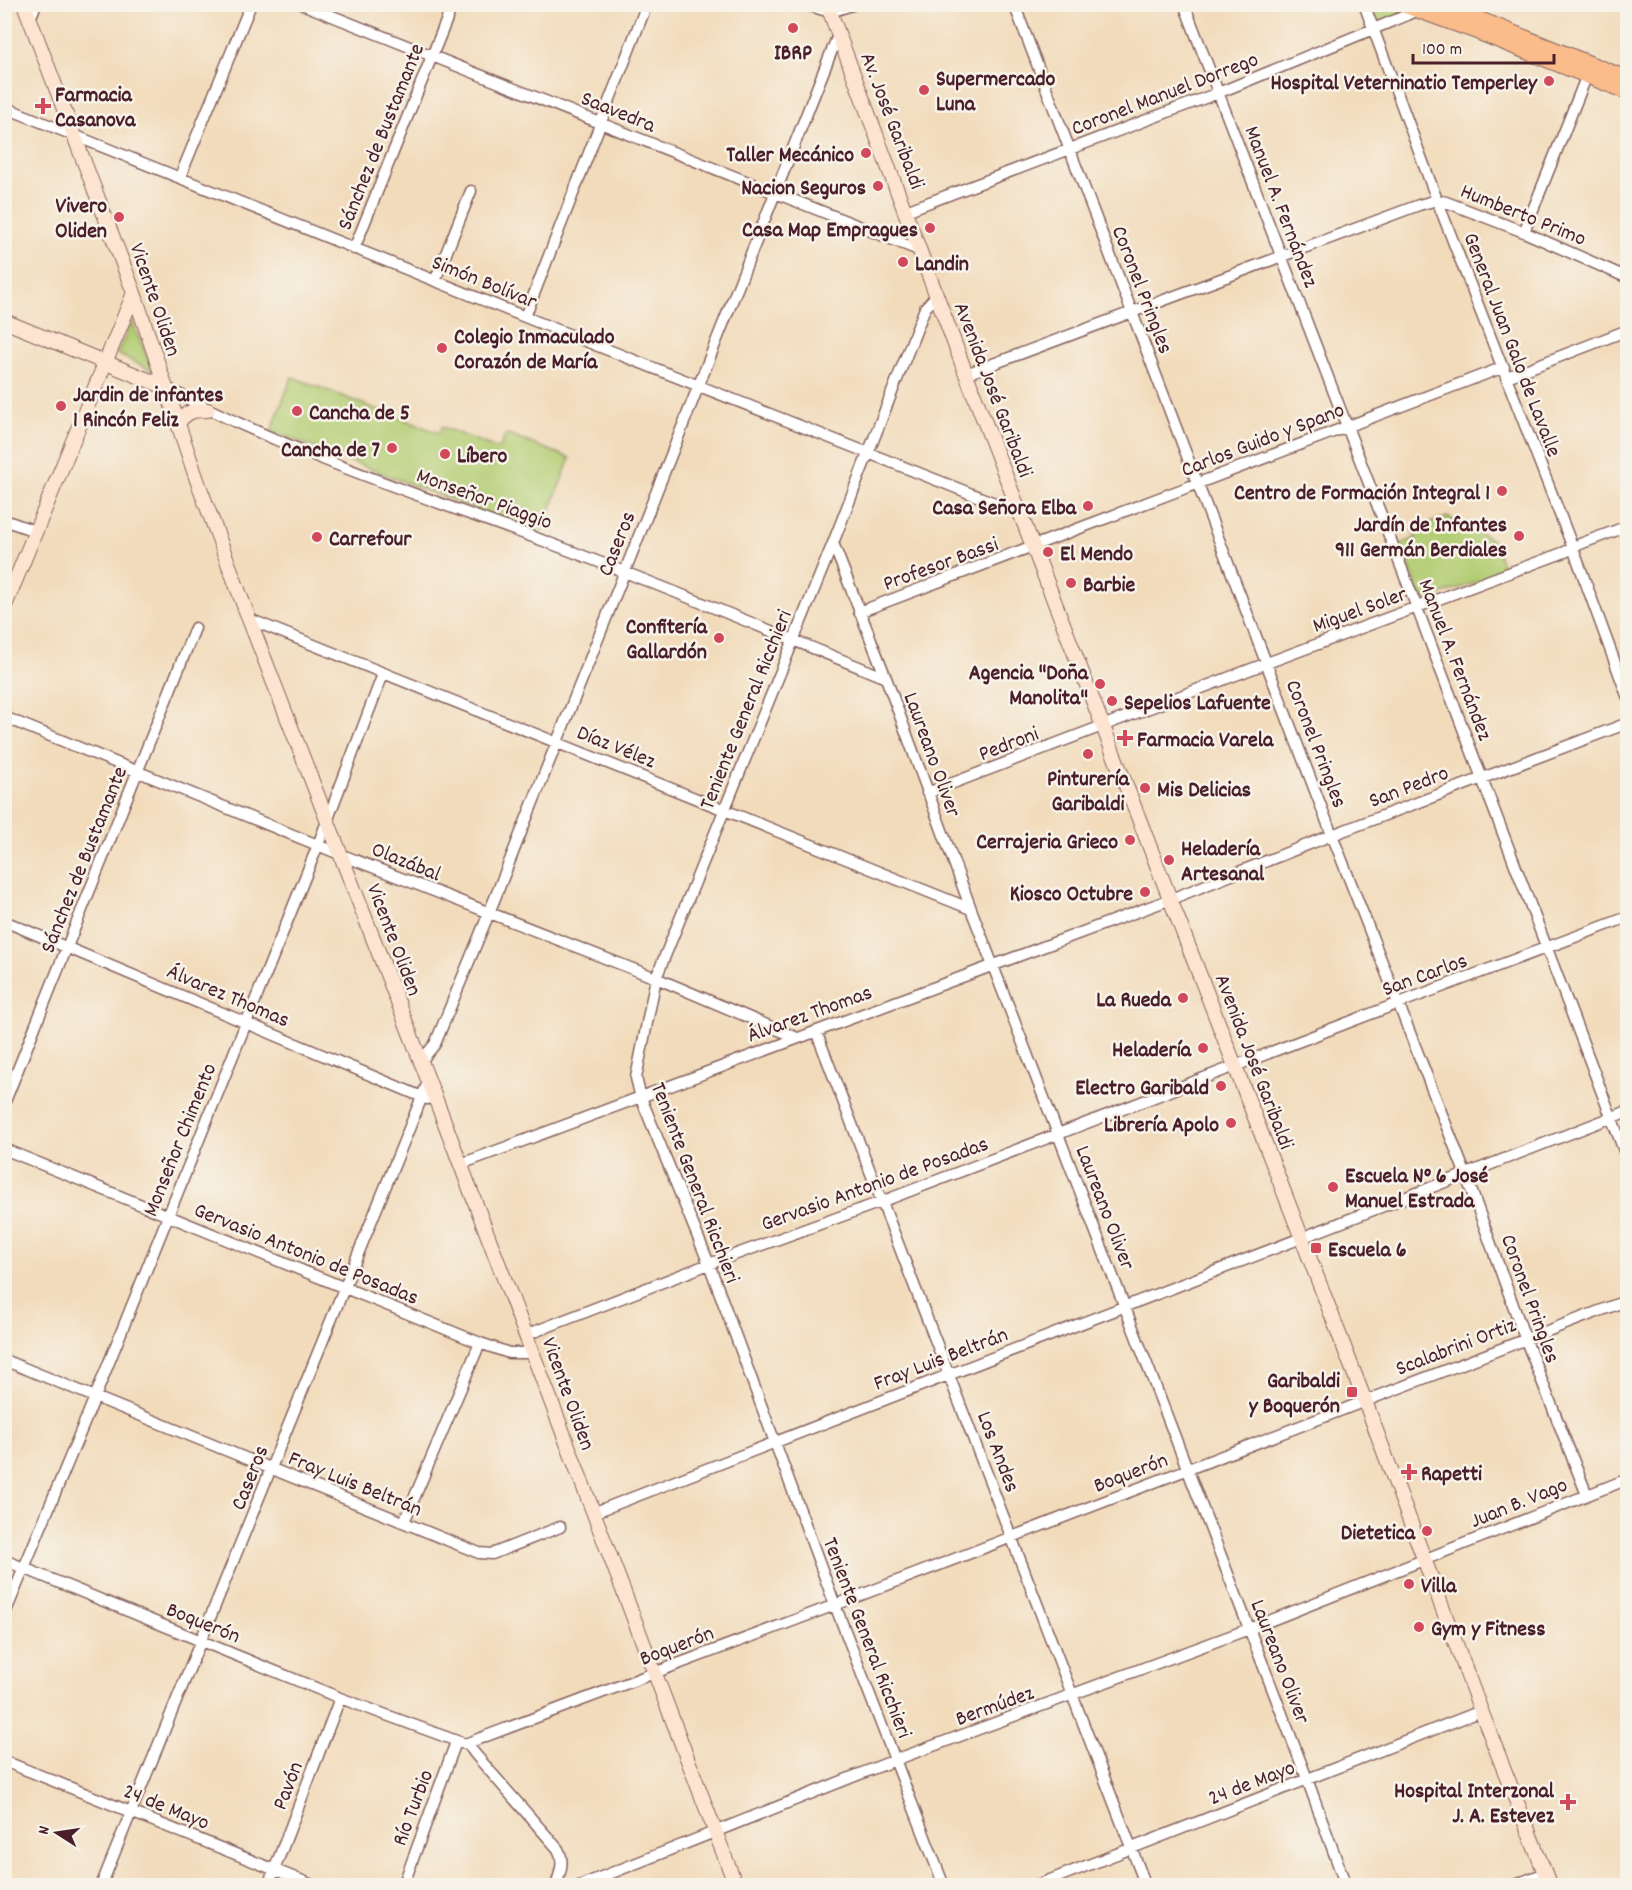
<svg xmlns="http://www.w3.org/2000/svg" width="1632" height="1890" font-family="Dekko,sans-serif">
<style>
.green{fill:#b3cd73;stroke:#7e764f;stroke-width:1.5}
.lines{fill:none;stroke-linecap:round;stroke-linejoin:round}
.street-casing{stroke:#85615d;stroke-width:13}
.secondary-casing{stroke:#85615d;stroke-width:16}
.primary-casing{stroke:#85615d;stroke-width:17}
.street{stroke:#fff;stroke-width:10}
.secondary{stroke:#fde4d0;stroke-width:14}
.primary{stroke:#f9bc8a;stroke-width:15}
.poi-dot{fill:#d1495b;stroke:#f7f3e8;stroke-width:2}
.labels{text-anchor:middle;stroke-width:5;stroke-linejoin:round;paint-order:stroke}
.poi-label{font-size:22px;font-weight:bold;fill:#4a1f2b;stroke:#f7f3e8;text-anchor:end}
.street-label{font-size:22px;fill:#4a1f2b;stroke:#f7f3e8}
</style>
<rect width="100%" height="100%" fill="#f7f3e8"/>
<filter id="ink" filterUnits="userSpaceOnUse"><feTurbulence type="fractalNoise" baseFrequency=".0167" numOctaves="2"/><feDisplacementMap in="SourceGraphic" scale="12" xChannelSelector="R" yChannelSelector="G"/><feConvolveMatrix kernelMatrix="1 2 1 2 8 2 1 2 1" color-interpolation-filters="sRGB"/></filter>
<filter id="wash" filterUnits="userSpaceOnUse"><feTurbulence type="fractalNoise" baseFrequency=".008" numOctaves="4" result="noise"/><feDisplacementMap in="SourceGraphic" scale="24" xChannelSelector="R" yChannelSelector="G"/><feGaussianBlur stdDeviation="1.35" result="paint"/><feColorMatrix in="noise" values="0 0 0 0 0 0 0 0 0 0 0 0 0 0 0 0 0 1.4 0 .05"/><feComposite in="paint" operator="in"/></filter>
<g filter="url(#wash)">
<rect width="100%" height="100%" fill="#f2dbbb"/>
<!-- green -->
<path class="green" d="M1365,5h28l23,6 -41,19z
M132,321l21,50 -36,-17z
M292,377l147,56 3,-6 57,22 7,-15 64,24 -29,76 -270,-103z
M1447,517l46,23 12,32 -79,28 -5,-2 -20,-54 15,-6 -3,-9z"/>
</g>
<g filter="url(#ink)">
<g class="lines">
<defs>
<path id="street" d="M302,4l619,247
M804,4l26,8 25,-8
M1014,4l318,831 133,338 60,165 62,157
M1184,4l233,604 211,553
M1364,4l73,196 136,348 55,150
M30,19l6,-15
M4,107l521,210 472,187 22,5
M180,177l71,-173
M906,211l312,-118 216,-89
M1524,232l63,-157
M354,249l99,-245
M435,281l36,-90
M937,295l-12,13 -92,235 -177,435 -20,100 5,20 68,166 126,341 109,281
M525,317l122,-313
M966,374l453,-169 18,-5 9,2 78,30 104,46
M1507,377l121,-47
M165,387c118,63 253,108 379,154 115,43 229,91 342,137
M4,520l31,11
M833,543l53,135 85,231 335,867 40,110
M859,612c216,-80 429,-165 645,-245
M249,619l722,290
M4,717l338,138 314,123 139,59
M927,793l340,-130 298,-111 15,-8 48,-18
M4,921l423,178
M816,1031l330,855
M421,1061l14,-17 54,-131 349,-878
M4,1104l191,-476
M4,1149l476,194 29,10h22
M461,1164l710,-265 161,-64 296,-112
M526,1335l183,-71 172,-62 518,-199 229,-86
M4,1360l475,193 13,1 68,-27
M593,1513l1035,-402
M404,1522l76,-179
M4,1560l336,138 125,46 370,-139 793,-305
M4,1616l91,-219 223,-552 65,-171
M468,1744l7,10 83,95c7,13 2,23 -2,37
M4,1761l311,125
M101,1886l327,-804
M268,1886l72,-188
M403,1886l53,-144
M579,1886l316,-126 354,-131 379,-150
M1035,1886l446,-175
M1512,1886l33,-13"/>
<path id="secondary" d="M24,4l110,289 63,187 52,139 192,494 295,773
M827,4l139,370 269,692 130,335 116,310 69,175
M4,321l161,66
M178,423c9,-12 15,-13 30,-13
M4,608l130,-315"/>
<path id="primary" d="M1401,4l77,28 150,60
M1441,4l187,75"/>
</defs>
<!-- street casing -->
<use href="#street" class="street-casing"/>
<!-- secondary casing -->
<use href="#secondary" class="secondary-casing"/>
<!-- primary casing -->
<use href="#primary" class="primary-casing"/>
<!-- street -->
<use href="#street" class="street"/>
<!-- secondary -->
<use href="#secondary" class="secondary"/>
<!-- primary -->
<use href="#primary" class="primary"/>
</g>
</g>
<!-- markers -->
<g class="poi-dot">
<circle cx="793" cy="28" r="6"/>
<circle cx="1549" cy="81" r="6"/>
<circle cx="924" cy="90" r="6"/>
<path d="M40 97h6v6h6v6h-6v6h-6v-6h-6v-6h6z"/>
<circle cx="866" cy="153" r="6"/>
<circle cx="878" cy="186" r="6"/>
<circle cx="119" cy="217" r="6"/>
<circle cx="930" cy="228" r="6"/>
<circle cx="903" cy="262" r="6"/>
<circle cx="442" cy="348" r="6"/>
<circle cx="61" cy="406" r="6"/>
<circle cx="297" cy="411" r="6"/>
<circle cx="392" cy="448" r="6"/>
<circle cx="445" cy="454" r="6"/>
<circle cx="1502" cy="491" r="6"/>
<circle cx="1088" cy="506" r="6"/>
<circle cx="1519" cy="536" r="6"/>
<circle cx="317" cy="537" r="6"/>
<circle cx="1048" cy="552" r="6"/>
<circle cx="1071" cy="583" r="6"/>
<circle cx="719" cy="638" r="6"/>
<circle cx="1100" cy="684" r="6"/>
<circle cx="1112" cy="701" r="6"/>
<path d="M1122 729h6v6h6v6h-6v6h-6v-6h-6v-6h6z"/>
<circle cx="1088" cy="754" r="6"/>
<circle cx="1145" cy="788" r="6"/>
<circle cx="1130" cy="840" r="6"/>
<circle cx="1169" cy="860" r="6"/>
<circle cx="1145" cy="892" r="6"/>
<circle cx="1183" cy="998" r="6"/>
<circle cx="1203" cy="1048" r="6"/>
<circle cx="1221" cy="1086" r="6"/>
<circle cx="1231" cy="1123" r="6"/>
<circle cx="1333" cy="1187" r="6"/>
<rect x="1310" y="1242" width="12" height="12" rx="3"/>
<rect x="1346" y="1386" width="12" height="12" rx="3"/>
<path d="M1406 1463h6v6h6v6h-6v6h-6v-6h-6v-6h6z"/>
<circle cx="1427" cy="1531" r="6"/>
<circle cx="1409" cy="1584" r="6"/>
<circle cx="1419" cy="1627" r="6"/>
<path d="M1565 1793h6v6h6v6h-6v6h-6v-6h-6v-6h6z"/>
</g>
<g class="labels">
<!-- poi labels -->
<g class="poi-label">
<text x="793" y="59" text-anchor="middle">IBRP</text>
<text x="936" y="85" text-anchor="start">Supermercado<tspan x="936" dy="25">Luna</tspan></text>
<text x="1537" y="89">Hospital Veterninatio Temperley</text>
<text x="55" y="101" text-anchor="start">Farmacia<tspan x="55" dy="25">Casanova</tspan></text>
<text x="854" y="161">Taller Mecánico</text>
<text x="866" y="194">Nacion Seguros</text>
<text x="107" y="212">Vivero<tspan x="107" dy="25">Oliden</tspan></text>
<text x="918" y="236">Casa Map Empragues</text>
<text x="915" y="270" text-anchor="start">Landin</text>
<text x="454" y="343" text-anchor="start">Colegio Inmaculado<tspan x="454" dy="25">Corazón de María</tspan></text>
<text x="73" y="401" text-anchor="start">Jardin de infantes<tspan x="73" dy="25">1 Rincón Feliz</tspan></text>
<text x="309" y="419" text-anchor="start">Cancha de 5</text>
<text x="380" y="456">Cancha de 7</text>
<text x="457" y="462" text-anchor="start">Líbero</text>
<text x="1490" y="499">Centro de Formación Integral 1</text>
<text x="1076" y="514">Casa Señora Elba</text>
<text x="1507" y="531">Jardín de Infantes<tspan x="1507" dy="25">911 Germán Berdiales</tspan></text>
<text x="329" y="545" text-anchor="start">Carrefour</text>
<text x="1060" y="560" text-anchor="start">El Mendo</text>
<text x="1083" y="591" text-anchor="start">Barbie</text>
<text x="707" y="633">Confitería<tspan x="707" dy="25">Gallardón</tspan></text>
<text x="1088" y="679">Agencia "Doña<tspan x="1088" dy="25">Manolita"</tspan></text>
<text x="1124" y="709" text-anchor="start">Sepelios Lafuente</text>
<text x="1137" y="746" text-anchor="start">Farmacia Varela</text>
<text x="1088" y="785" text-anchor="middle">Pinturería<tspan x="1088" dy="25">Garibaldi</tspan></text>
<text x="1157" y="796" text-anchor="start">Mis Delicias</text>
<text x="1118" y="848">Cerrajeria Grieco</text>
<text x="1181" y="855" text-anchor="start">Heladería<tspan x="1181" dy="25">Artesanal</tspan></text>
<text x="1133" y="900">Kiosco Octubre</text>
<text x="1171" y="1006">La Rueda</text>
<text x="1191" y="1056">Heladería</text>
<text x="1209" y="1094">Electro Garibald</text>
<text x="1219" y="1131">Librería Apolo</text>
<text x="1345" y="1182" text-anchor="start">Escuela N° 6 José<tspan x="1345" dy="25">Manuel Estrada</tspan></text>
<text x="1328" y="1256" text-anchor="start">Escuela 6</text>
<text x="1340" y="1387">Garibaldi<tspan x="1340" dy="25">y Boquerón</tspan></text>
<text x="1421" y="1480" text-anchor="start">Rapetti</text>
<text x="1415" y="1539">Dietetica</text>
<text x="1421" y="1592" text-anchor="start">Villa</text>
<text x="1431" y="1635" text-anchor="start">Gym y Fitness</text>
<text x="1554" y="1797">Hospital Interzonal<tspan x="1554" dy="25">J. A. Estevez</tspan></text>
</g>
<!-- street labels -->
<g class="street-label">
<text transform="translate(1164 92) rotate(-21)" y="8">Coronel Manuel Dorrego</text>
<text transform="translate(619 110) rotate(22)" y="8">Saavedra</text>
<text transform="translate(894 120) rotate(69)" y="8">Av. José Garibaldi</text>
<text transform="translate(379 136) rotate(-68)" y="8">Sánchez de Bustamante</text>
<text transform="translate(1283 206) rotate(69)" y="8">Manuel A. Fernández</text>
<text transform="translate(1524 213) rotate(22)" y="8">Humberto Primo</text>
<text transform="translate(485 280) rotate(22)" y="8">Simón Bolívar</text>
<text transform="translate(1144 289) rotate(69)" y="8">Coronel Pringles</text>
<text transform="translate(157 299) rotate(71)" y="8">Vicente Oliden</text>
<text transform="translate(1514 344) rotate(69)" y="8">General Juan Galo de Lavalle</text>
<text transform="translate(995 389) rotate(69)" y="8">Avenida José Garibaldi</text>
<text transform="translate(1262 438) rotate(-21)" y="8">Carlos Guido y Spano</text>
<text transform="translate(485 497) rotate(20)" y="8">Monseñor Piaggio</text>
<text transform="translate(615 543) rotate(-68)" y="8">Caseros</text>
<text transform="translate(940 562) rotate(-20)" y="8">Profesor Bassi</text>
<text transform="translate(1359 608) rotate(-20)" y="8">Miguel Soler</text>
<text transform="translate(1457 659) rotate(69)" y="8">Manuel A. Fernández</text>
<text transform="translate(744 709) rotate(-68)" y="8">Teniente General Ricchieri</text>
<text transform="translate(1008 742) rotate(-21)" y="8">Pedroni</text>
<text transform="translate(1318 743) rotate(69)" y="8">Coronel Pringles</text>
<text transform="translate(617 745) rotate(22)" y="8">Díaz Vélez</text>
<text transform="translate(934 754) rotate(70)" y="8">Laureano Oliver</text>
<text transform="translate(1408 785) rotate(-21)" y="8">San Pedro</text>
<text transform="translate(82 859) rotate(-68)" y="8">Sánchez de Bustamante</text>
<text transform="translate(407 860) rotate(22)" y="8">Olazábal</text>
<text transform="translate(396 939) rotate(69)" y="8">Vicente Oliden</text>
<text transform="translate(1424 973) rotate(-20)" y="8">San Carlos</text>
<text transform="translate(229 994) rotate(23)" y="8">Álvarez Thomas</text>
<text transform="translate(809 1012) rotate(-20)" y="8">Álvarez Thomas</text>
<text transform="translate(1256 1061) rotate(69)" y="8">Avenida José Garibaldi</text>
<text transform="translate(178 1139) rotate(-68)" y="8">Monseñor Chimento</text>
<text transform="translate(697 1182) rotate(69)" y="8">Teniente General Ricchieri</text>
<text transform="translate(874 1182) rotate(-20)" y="8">Gervasio Antonio de Posadas</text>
<text transform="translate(1107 1207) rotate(69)" y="8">Laureano Oliver</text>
<text transform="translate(307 1252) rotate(22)" y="8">Gervasio Antonio de Posadas</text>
<text transform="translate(1532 1298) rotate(70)" y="8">Coronel Pringles</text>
<text transform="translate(1455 1345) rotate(-21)" y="8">Scalabrini Ortiz</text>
<text transform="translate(940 1357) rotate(-21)" y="8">Fray Luis Beltrán</text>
<text transform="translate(570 1393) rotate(70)" y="8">Vicente Oliden</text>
<text transform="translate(1000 1451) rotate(69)" y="8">Los Andes</text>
<text transform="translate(1130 1471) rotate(-21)" y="8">Boquerón</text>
<text transform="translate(248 1477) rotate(-68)" y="8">Caseros</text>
<text transform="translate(356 1482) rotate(22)" y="8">Fray Luis Beltrán</text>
<text transform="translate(1518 1501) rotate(-22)" y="8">Juan B. Vago</text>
<text transform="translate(204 1621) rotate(22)" y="8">Boquerón</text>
<text transform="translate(869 1637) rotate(69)" y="8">Teniente General Ricchieri</text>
<text transform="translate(676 1644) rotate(-21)" y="8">Boquerón</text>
<text transform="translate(1282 1661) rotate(69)" y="8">Laureano Oliver</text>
<text transform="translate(994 1704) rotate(-20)" y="8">Bermúdez</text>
<text transform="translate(1251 1781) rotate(-21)" y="8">24 de Mayo</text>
<text transform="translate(286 1785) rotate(-69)" y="8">Pavón</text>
<text transform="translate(167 1805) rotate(22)" y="8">24 de Mayo</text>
<text transform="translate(411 1807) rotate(-69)" y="8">Río Turbio</text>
</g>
</g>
<!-- margin -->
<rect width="1632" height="1890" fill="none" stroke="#f7f3e8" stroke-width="24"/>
<!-- north arrow -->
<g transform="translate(57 1833) rotate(282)" stroke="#f7f3e8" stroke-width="4.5" paint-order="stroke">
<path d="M0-4.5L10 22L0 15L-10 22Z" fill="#4a1f2b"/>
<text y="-9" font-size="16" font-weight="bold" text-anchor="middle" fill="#4a1f2b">N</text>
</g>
<!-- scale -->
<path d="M1413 54v9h141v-9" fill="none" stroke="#4a1f2b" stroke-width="3"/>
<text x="1422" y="54" font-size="18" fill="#4a1f2b" stroke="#f7f3e8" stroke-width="4.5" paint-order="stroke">100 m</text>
</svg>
